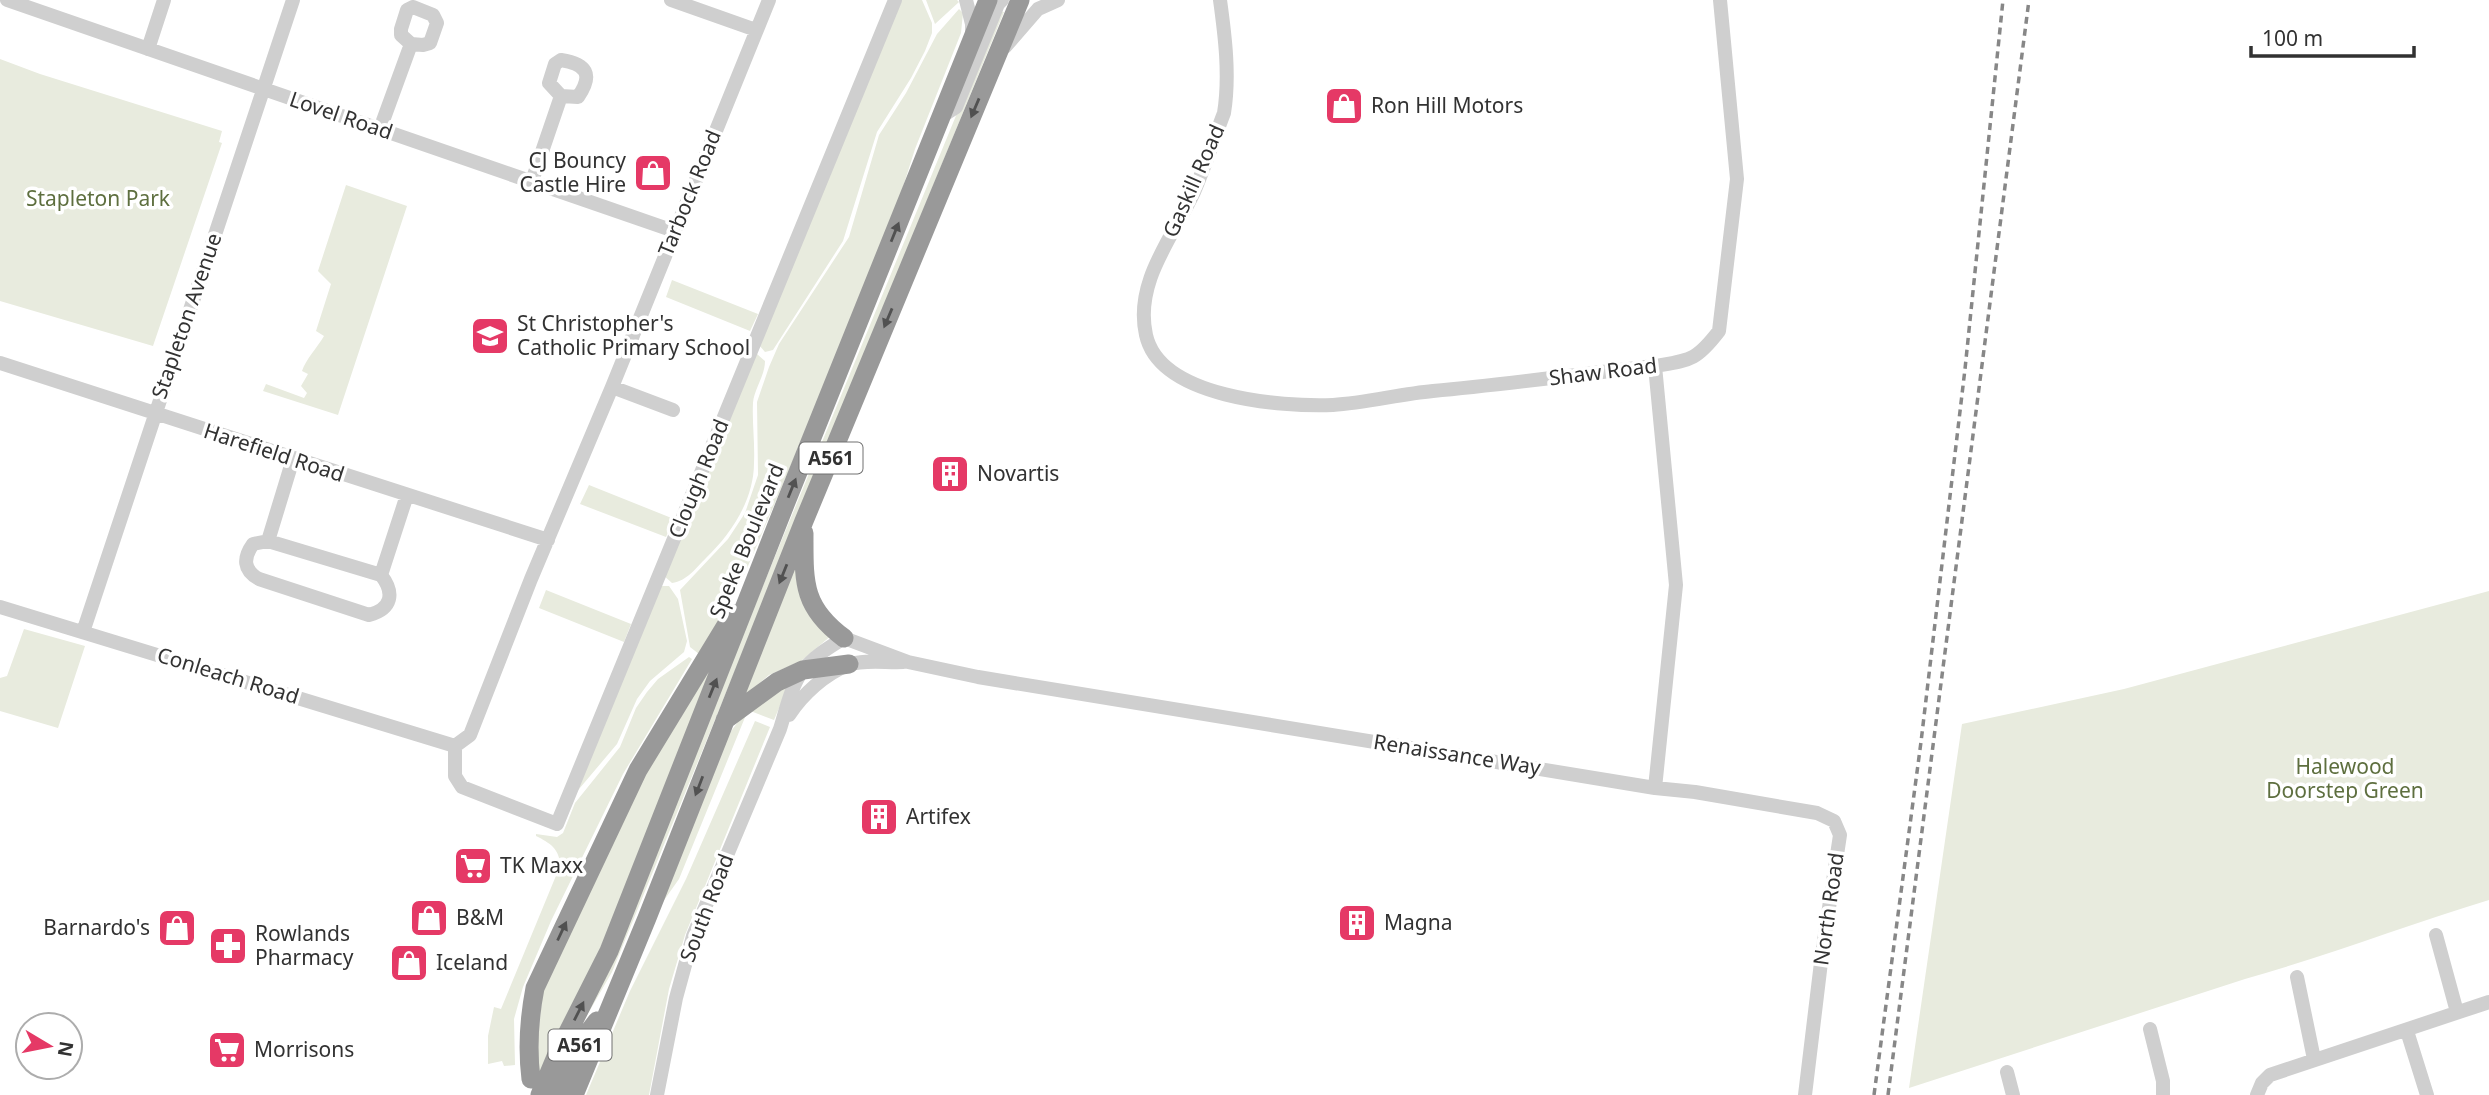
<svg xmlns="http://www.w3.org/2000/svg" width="2489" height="1095" font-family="'Noto Sans',sans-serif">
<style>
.green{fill:#e8ebde}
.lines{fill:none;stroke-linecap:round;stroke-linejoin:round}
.minor{stroke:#cfcfcf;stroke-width:14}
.highway{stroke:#999;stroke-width:19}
.rail{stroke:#878787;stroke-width:3.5;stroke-dasharray:7 5;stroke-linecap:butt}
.oneway{fill:#515151}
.labels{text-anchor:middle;stroke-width:7;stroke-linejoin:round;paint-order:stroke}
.shield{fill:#fff;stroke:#707070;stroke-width:2}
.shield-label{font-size:19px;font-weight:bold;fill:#323232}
.poi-label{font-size:21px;fill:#323232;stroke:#fff;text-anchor:start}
.street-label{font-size:21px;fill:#323232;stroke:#fff}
.park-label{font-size:21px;fill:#5e6f3f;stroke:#fff}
</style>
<rect width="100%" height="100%" fill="#fff"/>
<!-- green -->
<path class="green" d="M898,0h24l10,23v10l-7,18 -14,27 -34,54 -34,109 -70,109 -8,2 -7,-8z
M926,0h31l2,2 -24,22z
M959,9l4,4 -2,20 -46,116 -13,41 -46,120 -78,186 -36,84 -43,74 -9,-7 -10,-57 48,-51 17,-26 13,-38 -1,-73 12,-35 10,-23 70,-107 30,-102 27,-42 31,-59z
M999,11l5,1 -392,960 -37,64 49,-112z
M0,59l40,15 182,57 -3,11 3,1 -69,203 -153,-45z
M346,185l61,21 -69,209 -75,-24 3,-7 38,14 3,-5 -6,-7 7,-12 -6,-3c4,-12 15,-23 22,-35l-8,-5 15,-47 -13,-13z
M672,280l86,34 -8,17 -84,-34z
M757,354l8,7c0,15 -11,28 -12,42 -1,20 2,40 1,60 0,36 -22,70 -48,95 -10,10 -19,23 -34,25l-9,-8 90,-220z
M589,485l85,34 -8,18 -86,-33z
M794,561l38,74 -31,26 -32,14 -22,19 -13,16z
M659,586h10l9,13 9,42 -3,11 -34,29 -13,18 -20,45 -43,51z
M546,590l85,34 -7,18 -85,-34z
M2489,591v309c-82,25 -162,56 -244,79l-336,109 53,-364 162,-35z
M24,629l61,17 -27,82 -58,-17v-33l7,-2z
M732,629l-130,315 -64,133 -3,-16 8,-71 74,-168z
M689,657l3,2 -69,115 -72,147 -28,66 -9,32 1,46 -11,1 -2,-5 -14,3v-28l6,-29 7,2 59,-143c0,-17 -10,-23 -24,-30v-2l21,3 6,-4 12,-30 45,-56 16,-39 11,-16 11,-13z
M793,675l-19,45 -26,-10 -69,169 -19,27 69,-172 23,-31z
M755,721l15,6 -85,208 -16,54 -20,106h-63l44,-104 56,-112z"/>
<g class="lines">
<!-- minor -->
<path class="minor" d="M7,0l667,231
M671,0l85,30
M966,0l6,24v9
M1220,0c5,36 10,76 4,113 -10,26 -19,53 -30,79 -21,45 -60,90 -48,143 14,63 135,72 187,70 33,-2 67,-11 100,-14 74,-7 148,-17 222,-25 35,-6 41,-5 64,-35l18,-152 -17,-179
M1005,47l33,-38 20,-9
M148,49l16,-49
M942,116l14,-9 42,-103 4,-4
M380,129l31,-85 12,1 7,-2 7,-20 -4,-8 -20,-8 -6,3 -6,19v6l10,9
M532,181l29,-85 -12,-13 6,-19 6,-4c25,4 33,14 17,37l-17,-1
M0,363l548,177
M612,387l61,23
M268,541l-15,3c-10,14 -10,26 6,35l110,36c23,-6 26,-22 12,-40l-113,-34 25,-82
M381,575l26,-80
M0,607l455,139
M83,632l210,-632
M789,715c14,-21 36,-41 59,-50 16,-6 39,-2 55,-3
M455,746v30l7,11 95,37 338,-824
M455,746l15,-11 61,-156 81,-192 157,-387
M1655,788l40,4 122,21 17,8 6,14 -18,119 -17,141
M2436,935l21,77
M2297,977l17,82
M2150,1029l13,52v14
M2407,1031l20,64
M2007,1072l6,23
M657,1095l19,-97 17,-62 87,-207c6,-19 11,-43 23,-59 11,-14 27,-23 41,-32l64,24 70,15 677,111 21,-203 -21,-219
M2257,1095l5,-12 8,-8 219,-73"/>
<!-- highway -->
<path class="highway" d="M804,533c0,49 -2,74 40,105
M725,720l52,-38 26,-12 46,-6
M531,1079c-4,-32 -2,-60 4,-91l103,-218 95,-156
M540,1095l18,-43 51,-101 177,-449 202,-502
M556,1095l25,-53 16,-21
M574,1095l73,-177 157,-397 216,-521"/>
<!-- rail -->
<path class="rail" d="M1874,1095l47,-353 44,-373 38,-369
M1888,1095l141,-1095"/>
</g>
<!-- one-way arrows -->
<defs><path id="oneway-solid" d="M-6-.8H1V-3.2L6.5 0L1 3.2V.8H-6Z" transform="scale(1.75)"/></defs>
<g class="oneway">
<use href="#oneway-solid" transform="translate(975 108) rotate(113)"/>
<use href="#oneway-solid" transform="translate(895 232) rotate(-68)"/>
<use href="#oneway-solid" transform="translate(888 318) rotate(113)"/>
<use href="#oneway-solid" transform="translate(792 488) rotate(-68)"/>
<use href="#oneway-solid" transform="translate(783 574) rotate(112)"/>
<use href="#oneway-solid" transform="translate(713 688) rotate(-68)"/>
<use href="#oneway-solid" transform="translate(699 786) rotate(111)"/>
<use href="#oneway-solid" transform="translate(562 931) rotate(-65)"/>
<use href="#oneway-solid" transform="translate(579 1011) rotate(-63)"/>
</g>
<!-- icons -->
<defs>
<symbol id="shop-square" viewBox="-11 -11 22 22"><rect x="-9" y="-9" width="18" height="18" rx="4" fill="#e53966" stroke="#fff"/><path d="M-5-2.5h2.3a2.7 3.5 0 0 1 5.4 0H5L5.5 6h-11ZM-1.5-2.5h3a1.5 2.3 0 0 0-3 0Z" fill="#fff"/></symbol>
<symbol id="school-square" viewBox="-11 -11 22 22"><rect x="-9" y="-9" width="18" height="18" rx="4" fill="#e53966" stroke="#fff"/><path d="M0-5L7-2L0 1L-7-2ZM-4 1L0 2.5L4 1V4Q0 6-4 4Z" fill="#fff"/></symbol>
<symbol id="building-square" viewBox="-11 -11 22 22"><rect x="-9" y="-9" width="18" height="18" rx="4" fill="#e53966" stroke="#fff"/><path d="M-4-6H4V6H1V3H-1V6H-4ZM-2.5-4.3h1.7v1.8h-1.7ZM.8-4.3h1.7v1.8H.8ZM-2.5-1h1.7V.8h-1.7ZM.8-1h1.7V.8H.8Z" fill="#fff"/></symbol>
<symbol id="supermarket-square" viewBox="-11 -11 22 22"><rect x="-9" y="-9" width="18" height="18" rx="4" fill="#e53966" stroke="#fff"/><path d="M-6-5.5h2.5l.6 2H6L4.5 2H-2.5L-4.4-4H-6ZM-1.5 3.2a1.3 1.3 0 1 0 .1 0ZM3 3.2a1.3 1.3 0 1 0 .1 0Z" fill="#fff"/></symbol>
<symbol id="pharmacy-square" viewBox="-11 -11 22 22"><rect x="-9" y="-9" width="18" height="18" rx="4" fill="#e53966" stroke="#fff"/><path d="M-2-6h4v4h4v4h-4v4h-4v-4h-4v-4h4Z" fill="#fff"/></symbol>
</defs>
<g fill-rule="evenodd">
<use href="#shop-square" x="1322" y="84" width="44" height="44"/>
<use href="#shop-square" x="631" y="151" width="44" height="44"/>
<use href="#school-square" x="468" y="314" width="44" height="44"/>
<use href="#building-square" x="928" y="452" width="44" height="44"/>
<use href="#building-square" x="857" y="795" width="44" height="44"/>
<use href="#supermarket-square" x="451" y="844" width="44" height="44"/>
<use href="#shop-square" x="407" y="896" width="44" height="44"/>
<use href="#building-square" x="1335" y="901" width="44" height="44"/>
<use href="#shop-square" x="155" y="906" width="44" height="44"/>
<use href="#pharmacy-square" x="206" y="924" width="44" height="44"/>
<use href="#shop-square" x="387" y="941" width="44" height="44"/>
<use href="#supermarket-square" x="205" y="1028" width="44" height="44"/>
</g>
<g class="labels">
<!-- shield labels -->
<g class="shield">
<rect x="799.5" y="442.5" width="63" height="31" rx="5"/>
<rect x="548.5" y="1029.5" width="63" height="31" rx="5"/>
</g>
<g class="shield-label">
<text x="831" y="465">A561</text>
<text x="580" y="1052">A561</text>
</g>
<!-- poi labels -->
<g class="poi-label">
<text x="1371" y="113">Ron Hill Motors</text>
<text x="626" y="168" text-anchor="end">CJ Bouncy<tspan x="626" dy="24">Castle Hire</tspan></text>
<text x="517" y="331">St Christopher's<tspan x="517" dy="24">Catholic Primary School</tspan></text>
<text x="977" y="481">Novartis</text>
<text x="906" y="824">Artifex</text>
<text x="500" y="873">TK Maxx</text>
<text x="456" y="925">B&amp;M</text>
<text x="1384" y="930">Magna</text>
<text x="150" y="935" text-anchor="end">Barnardo's</text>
<text x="255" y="941">Rowlands<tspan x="255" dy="24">Pharmacy</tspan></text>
<text x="436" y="970">Iceland</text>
<text x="254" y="1057">Morrisons</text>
</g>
<!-- street labels -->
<g class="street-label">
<text transform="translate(341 116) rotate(19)" y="7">Lovel Road</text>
<text transform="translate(1194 181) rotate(-66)" y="7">Gaskill Road</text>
<text transform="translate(690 193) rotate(-68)" y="7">Tarbock Road</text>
<text transform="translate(187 316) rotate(-71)" y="7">Stapleton Avenue</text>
<text transform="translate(1603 372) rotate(-7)" y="7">Shaw Road</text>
<text transform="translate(274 453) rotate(18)" y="7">Harefield Road</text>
<text transform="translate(699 479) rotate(-68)" y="7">Clough Road</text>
<text transform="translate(747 541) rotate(-68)" y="7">Speke Boulevard</text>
<text transform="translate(228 676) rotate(17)" y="7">Conleach Road</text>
<text transform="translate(1457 755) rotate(9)" y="7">Renaissance Way</text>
<text transform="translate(707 908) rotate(-69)" y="7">South Road</text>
<text transform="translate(1829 909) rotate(-82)" y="7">North Road</text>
</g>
<!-- park labels -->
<g class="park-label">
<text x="98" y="206">Stapleton Park</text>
<text x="2345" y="774">Halewood<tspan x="2345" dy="24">Doorstep Green</tspan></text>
</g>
</g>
<!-- north arrow -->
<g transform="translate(49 1046) rotate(100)"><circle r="33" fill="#ffffff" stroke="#adadad" stroke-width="2"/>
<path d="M0-5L12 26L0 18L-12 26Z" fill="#e53966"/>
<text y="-10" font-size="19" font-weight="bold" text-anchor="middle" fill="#323232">N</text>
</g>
<!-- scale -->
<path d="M2251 46v10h163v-10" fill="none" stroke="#323232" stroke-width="3.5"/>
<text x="2262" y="46" font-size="21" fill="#323232" stroke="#ffffff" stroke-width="5" paint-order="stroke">100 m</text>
</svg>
